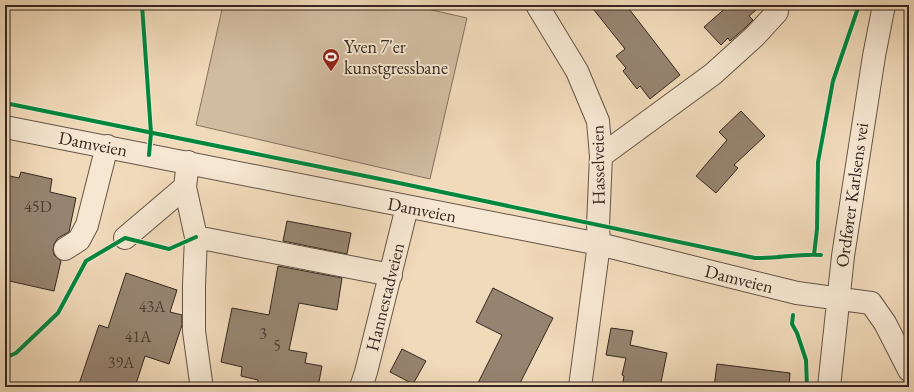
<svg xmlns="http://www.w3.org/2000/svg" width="914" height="392" font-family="'EB Garamond',serif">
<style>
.green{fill:#d1bca0;stroke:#827260}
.building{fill:#968470;stroke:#34271f}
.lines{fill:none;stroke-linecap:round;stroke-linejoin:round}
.minor-casing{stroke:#635446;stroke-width:24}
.minor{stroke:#f6e7d2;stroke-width:22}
.cycleway-casing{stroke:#f6e7d2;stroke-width:6}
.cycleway{stroke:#00873e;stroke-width:4}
.labels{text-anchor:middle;stroke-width:4;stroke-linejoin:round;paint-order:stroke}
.number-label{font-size:16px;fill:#4c3e33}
.poi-label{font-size:18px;fill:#34271f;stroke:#f6e7d2;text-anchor:start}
.street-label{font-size:18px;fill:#34271f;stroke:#f6e7d2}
</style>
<rect width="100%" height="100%" fill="#f1daba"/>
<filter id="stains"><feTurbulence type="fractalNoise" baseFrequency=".005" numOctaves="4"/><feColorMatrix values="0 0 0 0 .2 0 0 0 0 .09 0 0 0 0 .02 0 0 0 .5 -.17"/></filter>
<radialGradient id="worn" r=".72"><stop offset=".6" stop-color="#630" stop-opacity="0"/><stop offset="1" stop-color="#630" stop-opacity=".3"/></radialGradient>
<!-- green -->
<path class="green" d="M223,5h187l57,13 -37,161 -234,-54z"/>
<!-- building -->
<path class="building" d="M590,5h36l54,70 -30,24 -10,-13 -3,3 -14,-18 3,-3 -10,-12 9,-7z
M729,5h33l-13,11 4,4 -7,7 -16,14 -2,-3 -7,7 -17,-18z
M741,111l24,25 -31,29 4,3 -22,25 -20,-17 31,-36 -8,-8z
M21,172l31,7 -2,13 26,6 -7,34 -11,6 -4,6 -1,6 1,5 7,6 -7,30 -49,-11v-105l14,3z
M287,221l64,12 -4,21 -64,-13z
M278,266l64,12 -5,32 -38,-7 -10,47 18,3 -2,10 17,3 -4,21h-61l1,-7 -17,-4 1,-9 -21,-5 11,-54 37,7z
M126,273l51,17 -7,22 12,3v10l-13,39 -24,-8 -10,31h-57l21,-62 9,3z
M493,288l60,30 -35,69h-42l26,-52 -26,-13z
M611,328l22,3 -3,14 37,8 -7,34h-38l2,-11 -2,-1 4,-17 -20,-3z
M402,349l24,12 -13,23 -23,-12z
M717,364l73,9 -1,14h-75z"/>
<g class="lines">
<defs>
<path id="minor" d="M537,5l40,66 21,50 3,35 -3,70 1,18 -19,143
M5,127l594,117 198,49 74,10 14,20 24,47
M601,156l112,-82 42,-38 22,-24
M188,162l-3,25 11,50 -2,48v46l7,51 -1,5
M196,237l195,38
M125,238l60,-51
M65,249l14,-9 8,-15 20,-79
M361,387l5,-15 41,-165
M829,387l14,-131 31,-200 10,-51"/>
</defs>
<!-- minor casing -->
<use href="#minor" class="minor-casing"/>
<!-- minor -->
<use href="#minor" class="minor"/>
<defs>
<path id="cycleway" d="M142,5l9,128 -2,22
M5,103l375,76 375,79c22,1 44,-5 66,-3
M814,255l3,-26 1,-67 15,-81 26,-76
M793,315l-1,9 5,9 9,27 1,27
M5,358l11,-5 42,-40 28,-52 39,-23 44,11 27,-12"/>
</defs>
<!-- cycleway casing -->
<use href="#cycleway" class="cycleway-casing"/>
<!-- cycleway -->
<use href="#cycleway" class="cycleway"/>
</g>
<!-- icons -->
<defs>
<symbol id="stadium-pin" viewBox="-11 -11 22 30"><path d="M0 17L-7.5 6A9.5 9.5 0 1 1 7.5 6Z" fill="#8f2418" stroke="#f6e7d2"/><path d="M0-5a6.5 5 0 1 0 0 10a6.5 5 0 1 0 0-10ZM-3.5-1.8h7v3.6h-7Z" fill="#fff"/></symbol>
</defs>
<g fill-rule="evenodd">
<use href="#stadium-pin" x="321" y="47" width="20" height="27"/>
</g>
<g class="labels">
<!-- number labels -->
<g class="number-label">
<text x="38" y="212">45D</text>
<text x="152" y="312">43A</text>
<text x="263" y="339">3</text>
<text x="138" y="342">41A</text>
<text x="277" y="351">5</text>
<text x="121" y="368">39A</text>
</g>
<!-- poi labels -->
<g class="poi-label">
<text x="344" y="53">Yven 7'er<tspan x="344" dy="21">kunstgressbane</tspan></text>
</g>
<!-- street labels -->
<g class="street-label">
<text transform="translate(93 144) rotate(11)" y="6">Damveien</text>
<text transform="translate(598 165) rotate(-91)" y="6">Hasselveien</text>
<text transform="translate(852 195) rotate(-82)" y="6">Ordfører Karlsens vei</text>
<text transform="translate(422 210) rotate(11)" y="6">Damveien</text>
<text transform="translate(739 279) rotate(14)" y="6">Damveien</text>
<text transform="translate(385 297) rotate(-76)" y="6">Hannestadveien</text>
</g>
</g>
<!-- margin -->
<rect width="914" height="392" fill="none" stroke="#f1daba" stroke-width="20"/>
<rect x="6" y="6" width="902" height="380" fill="none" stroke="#34271f" stroke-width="2"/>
<rect x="10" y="10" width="894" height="372" fill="none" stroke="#34271f"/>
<rect width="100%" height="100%" filter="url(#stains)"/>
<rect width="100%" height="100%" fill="url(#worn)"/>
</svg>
